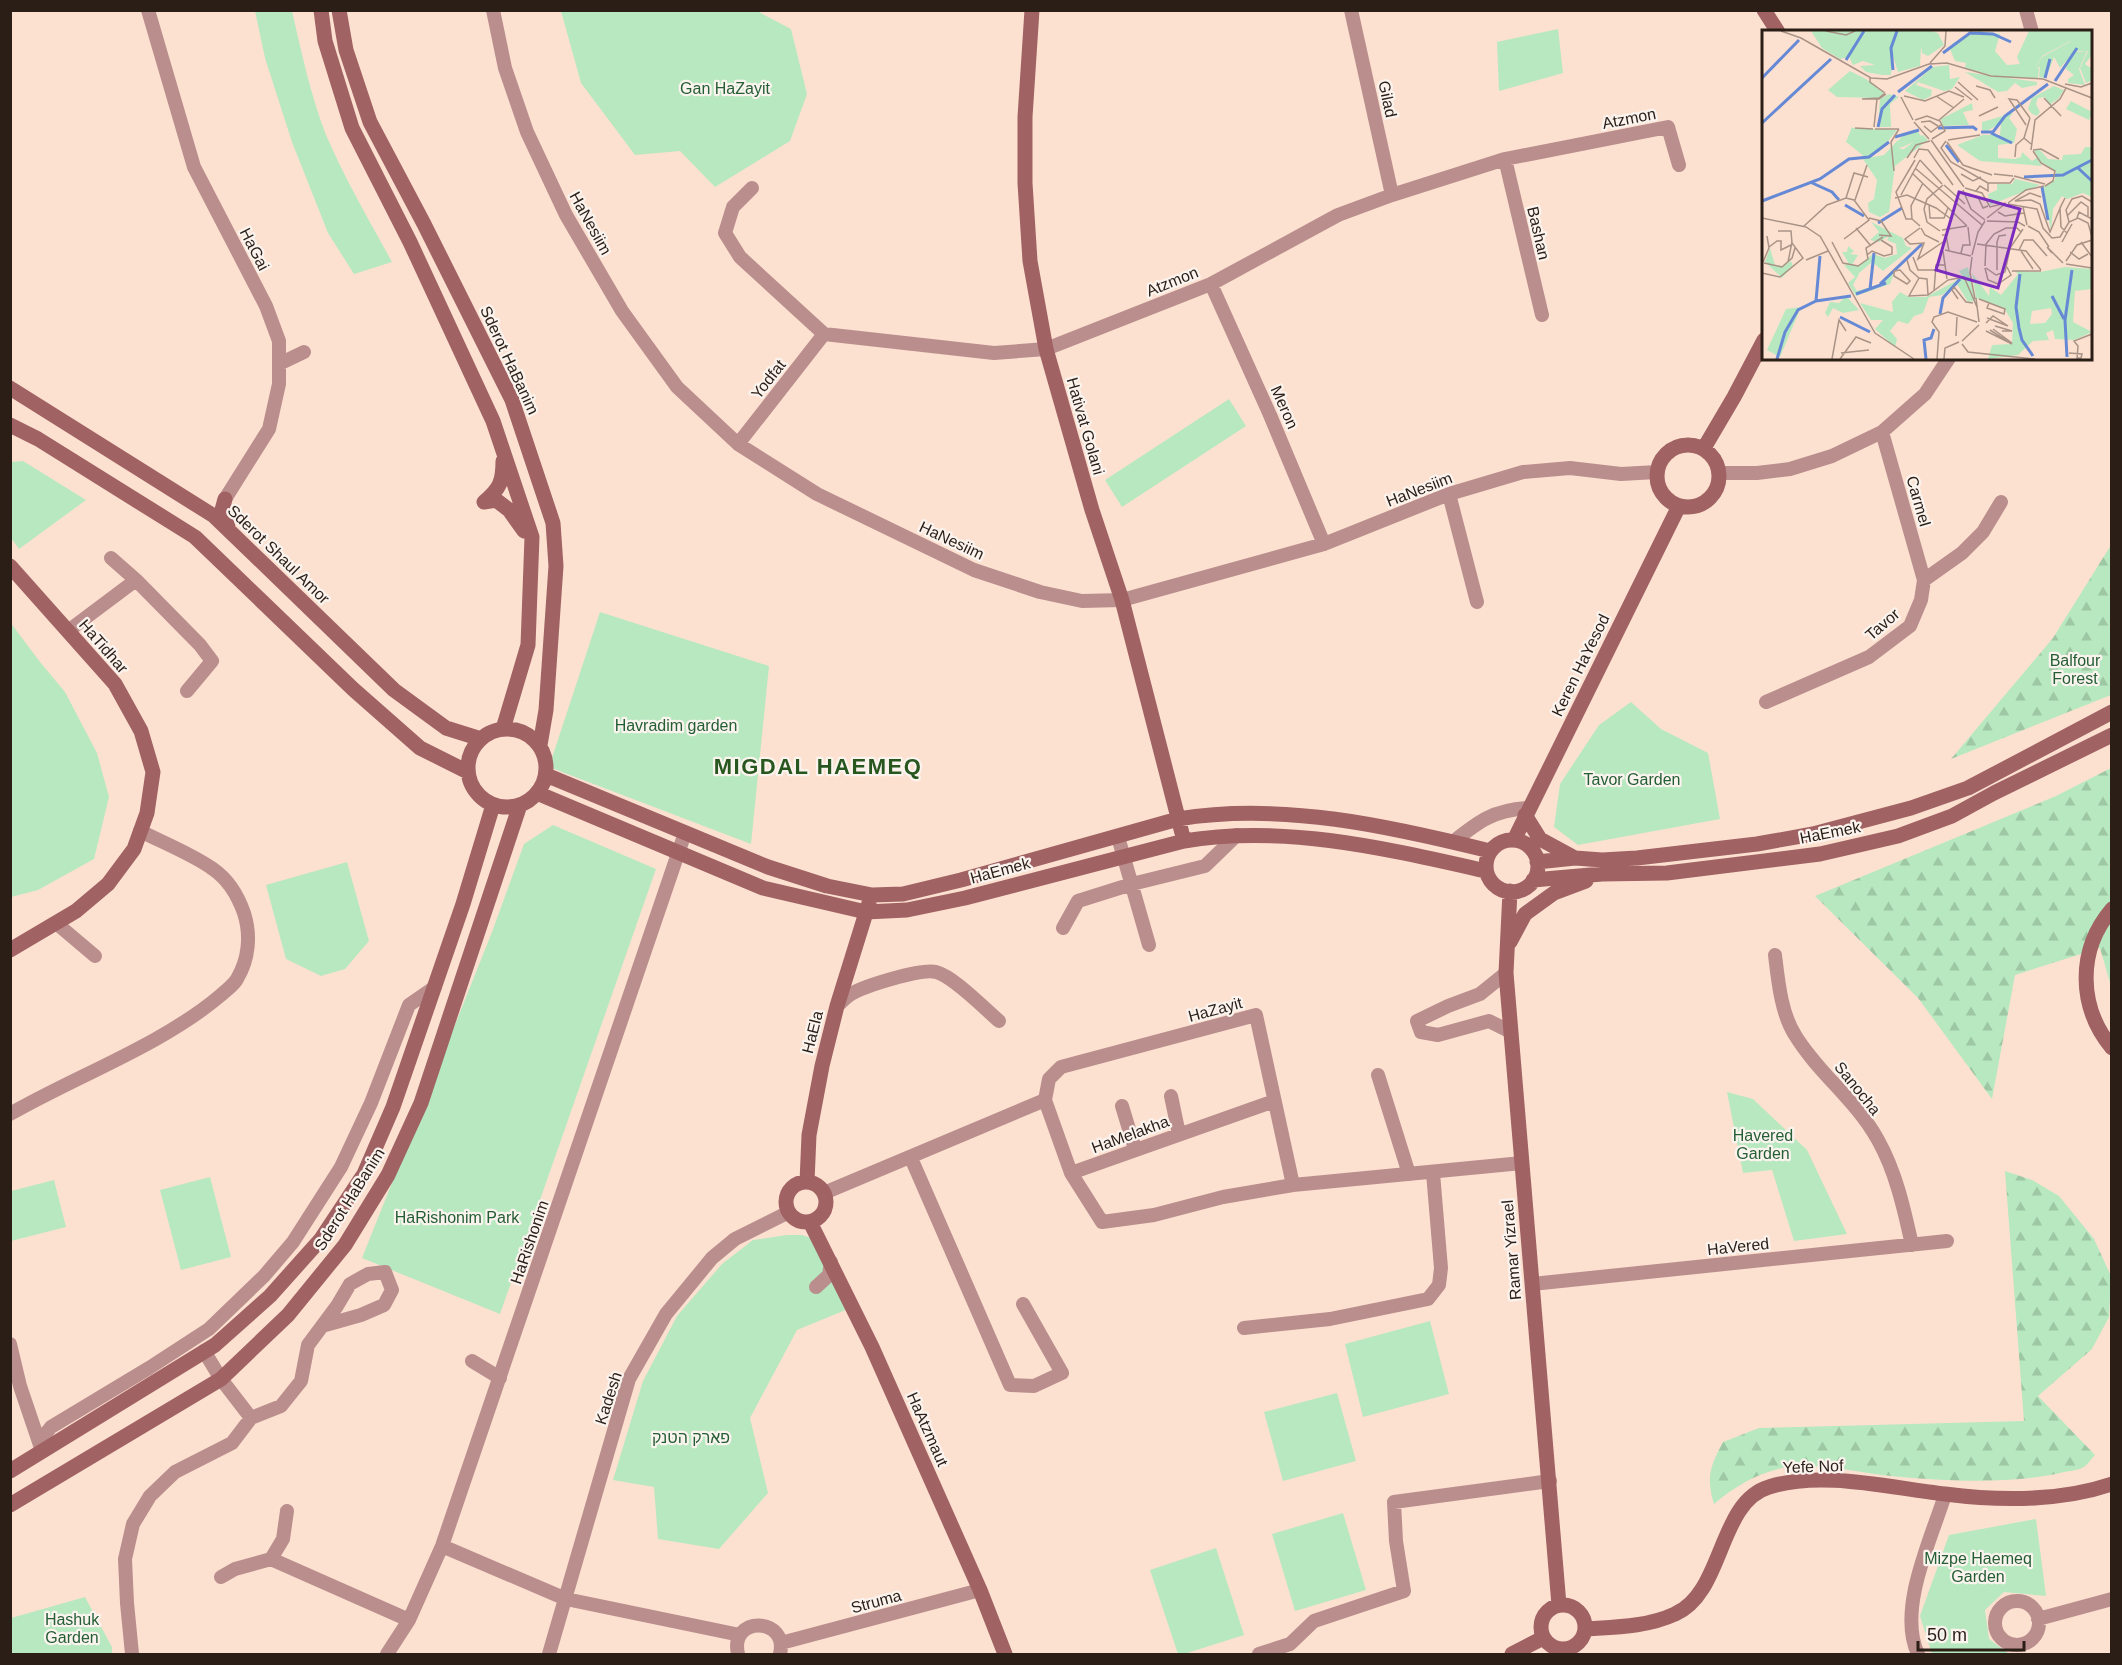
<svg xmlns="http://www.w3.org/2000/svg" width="2122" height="1665" font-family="Helvetica,Heebo,sans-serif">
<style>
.forest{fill:url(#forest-firs)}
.park{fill:#b7e8c0}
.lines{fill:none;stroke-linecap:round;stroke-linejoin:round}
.street{stroke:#bb8e8e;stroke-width:14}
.secondary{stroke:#a16264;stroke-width:15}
.labels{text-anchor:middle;stroke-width:4.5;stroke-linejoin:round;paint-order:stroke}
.park-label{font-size:16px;fill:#245e35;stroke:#faf3ee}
.street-label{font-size:16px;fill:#2a1e16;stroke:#faf3ee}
.district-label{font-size:22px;font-weight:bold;letter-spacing:1.5px;fill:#27561f;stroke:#faf3ee}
.inset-river{fill:none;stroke:#6689d5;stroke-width:3}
.inset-road{fill:none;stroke:#a99386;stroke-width:1.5}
.view{fill:#7b2cbf;fill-opacity:0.15;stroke:#7b2cbf;stroke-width:3}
.inset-edge{fill:none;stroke:#2a1e16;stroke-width:3}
</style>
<defs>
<pattern id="forest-firs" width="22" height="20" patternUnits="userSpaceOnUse" patternTransform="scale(1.5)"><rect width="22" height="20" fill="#b7e8c0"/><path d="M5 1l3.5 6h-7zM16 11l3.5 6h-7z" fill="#9ec7a4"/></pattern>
</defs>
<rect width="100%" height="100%" fill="#fde1d0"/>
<!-- forest -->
<path class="forest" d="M2111,545v150l-160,64 102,-121z
M2111,768v218l-11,-38 -85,27 -23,124 -74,-101 -103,-102 241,-100z
M2005,1171l27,9 27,16 35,43 17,37 -2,41 -17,32 -54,47 57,59c-4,4 -8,11 -13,13 -6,3 -15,3 -22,5 -54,12 -123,8 -178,2 -32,-4 -68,-13 -100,-7 -26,6 -48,19 -68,36 -8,-28 -4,-37 9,-62l36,-14 265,-7z"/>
<!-- park -->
<path class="park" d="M255,11h37c9,39 19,86 34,124 19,44 43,85 66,127l-38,12 -26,-41 -36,-91 -27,-84z
M561,11h196l34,18 16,65 -17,47 -75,46 -35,-36 -45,4 -54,-72z
M1558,29l5,44 -64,18 -2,-49z
M1229,399l17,27 -124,81 -17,-27z
M23,461l63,39 -67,49 -8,-11 -1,-76z
M600,612l169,54 -18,178 -202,-77z
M10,622l30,40 25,30 32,61 12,44 -15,62 -56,31 -27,7z
M1631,702l30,27 47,24 12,66 -142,26 -24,-18 6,-43 39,-59z
M553,825l103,44 -156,445 -138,-56 130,-326 32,-88z
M347,862l22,79 -24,28 -24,7 -35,-17 -20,-74z
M1727,1092l26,7 54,51 40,84 -53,7 -22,-71 -29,3z
M210,1177l21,80 -50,13 -21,-80z
M54,1180l12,47 -55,14v-50z
M787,1235h15l12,4 34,70 -51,21 -47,88 18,75 -49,56 -61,-10 -4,-52 -41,-7 30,-99 34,-65 45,-52 31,-24z
M1430,1321l19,73 -86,23 -18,-73z
M1337,1393l19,68 -73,20 -19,-69z
M1343,1513l23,77 -71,21 -23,-77z
M2036,1519l10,77 -42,-4 -19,18 4,29 20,15h-77l-12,-38 29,-81z
M1216,1548l28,87 -60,19h-6l-28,-84z
M85,1597l27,50v7h-101v-36z"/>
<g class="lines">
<!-- street -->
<path class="street" d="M148,10l46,157 72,139 13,35v43l-10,45 -44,70
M493,10l12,58 22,64 39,83 56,96 55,76 61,57 79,50 157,76 66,22 42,9 40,-1 202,-56 125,-50 74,-22 47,-4 51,6 36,-2
M1351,10l41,185
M2026,10l6,22
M1505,159l37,156
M752,188l-19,19 -8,26 15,24 84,77 170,19 52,-4 165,-65 127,-69 54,-20 113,-36 163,-32 11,38
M1211,284l59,131 54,129
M279,364l25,-12
M1882,432l42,148
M738,444l86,-110
M1720,473h37l33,-4 42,-13 50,-24 43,-38 24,-36
M1449,494l28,108
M111,558l25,22
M68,631l68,-51 64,65 12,16 -25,30
M1766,702l103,-45 41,-31 11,-26 3,-20 38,-27 21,-21 18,-30
M1118,837l31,108
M1453,842c26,-21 41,-32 75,-34
M56,923l39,33
M1063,928l15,-27 54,-17 73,-18 32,-31
M1775,955c3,25 6,58 20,80 23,38 61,65 83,105 18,32 26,69 34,105
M1506,973l-26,21 -32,12 -31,15 4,11 17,3 51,-14 22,11
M837,1006c4,-3 9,-9 14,-12 13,-8 71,-26 85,-22 17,4 49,37 63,49
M1378,1075l31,99
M1171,1096l8,38
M1045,1100l26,73 203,-72
M1122,1106l13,43
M10,1114c68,-39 152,-69 211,-119 5,-5 13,-10 16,-16 12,-20 14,-44 7,-66 -6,-17 -15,-33 -31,-44 -19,-14 -51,-27 -73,-38
M911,1158l99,227 24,1 28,-13 -39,-69
M1071,1173l31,49 52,-7 69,-18 70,-12
M824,1193l221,-93 4,-21 12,-12 195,-52 37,170 229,-22
M1532,1284l415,-43
M816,1287l13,-12 2,-13
M1244,1328l86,-9 98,-20 11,-14 2,-17 -8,-95
M10,1344l10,42 21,62
M204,1351l17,28 30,39 30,-12 20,-25 7,-36 29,-39 13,-22 18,-10 17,-2 7,18 -8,15 -23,10 -39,11
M472,1361l28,17
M39,1442l12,-15 98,-59 60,-39 55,-53 29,-34 48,-75 30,-64 38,-98 26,-18
M287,1511l-4,28 -12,20 138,61
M442,1546l124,53 174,36
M221,1577l14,-8 36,-10
M1995 1623a22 22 0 1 1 44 0a22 22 0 1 1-44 0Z
M2038,1619l74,-20
M781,1643l199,-53
M132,1654l-5,-51 -2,-44 8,-35 17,-28 25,-24 57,-29 19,-25
M387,1654l22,-34 33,-74 243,-713
M549,1654l80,-275 37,-65 46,-56 23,-19 54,-27
M738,1654c-9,-39 51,-37 42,0
M1259,1654l31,-10 24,-23 90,-30 -8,-50 -2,-39 156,-21
M1918,1654c-21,-44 13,-115 27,-159"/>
<!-- secondary -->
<path class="secondary" d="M321,10l4,31 27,87 58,114 83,179 39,116 -4,108 -25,84
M339,10l7,40 24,72 54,102 88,176 41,123 3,43 -10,144 -6,35
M1032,10l-7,107v66l5,78 16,88 46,161 30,90 62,241
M1764,10l14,22
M10,388l204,128 180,174 52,38 35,11
M10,425l28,14 157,98 158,152 67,59 48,24
M1657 476a31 31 0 1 1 62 0a31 31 0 1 1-62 0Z
M1704,448l30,-51 30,-57
M225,499l-3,11 6,17
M484,502l12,-2 13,10 15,21
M484,502c16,-13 19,-21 19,-41
M10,566l105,118 26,47 12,41 -6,41 -13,36 -26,35 -32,27 -66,39
M468 768a39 39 0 1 1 78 0a39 39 0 1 1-78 0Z
M546,775l222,92 59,19 45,9 31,-1 58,-14 217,-61c104,-17 211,7 312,32
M537,793l226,95 103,24 41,-2 58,-12 219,-57c101,-17 204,8 302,30
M1525,815l15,24 35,19
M1514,840l165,-334
M1486 866a26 26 0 1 1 52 0a26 26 0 1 1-52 0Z
M1537,862l38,-4 27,2 35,-2 120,-14 56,-10 98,-26 57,-20 144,-76
M1533,880l69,-6 65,-1 153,-19 78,-18 54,-20 42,-23 118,-58
M1510,891l-4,82 53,632
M2112,909c-35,41 -34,98 0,139
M1510,942l15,-28 29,-21 32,-12
M807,1182l2,-47 13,-69 15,-60 32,-103
M786 1202a20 20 0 1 1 40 0a20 20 0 1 1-40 0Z
M810,1222l62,125 108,243 25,64
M10,1471l205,-126 55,-49 51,-57 43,-65 29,-67 70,-203 30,-99
M10,1505l211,-126 67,-64 57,-70 43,-70 33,-72 99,-298
M1541 1627a22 22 0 1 1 44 0a22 22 0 1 1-44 0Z
M1585,1629c30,-2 62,-2 90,-15 49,-21 43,-112 94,-127 53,-17 121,1 176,7 55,7 114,8 167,-10
M1512,1654l31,-16"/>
</g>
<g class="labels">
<!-- park labels -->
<g class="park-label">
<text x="725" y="94">Gan HaZayit</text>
<text x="2075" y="666">Balfour<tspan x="2075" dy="18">Forest</tspan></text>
<text x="676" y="731">Havradim garden</text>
<text x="1632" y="785">Tavor Garden</text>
<text x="1763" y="1141">Havered<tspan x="1763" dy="18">Garden</tspan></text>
<text x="457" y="1223">HaRishonim Park</text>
<text x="691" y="1443">פארק הטנק</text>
<text x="1978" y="1564">Mizpe Haemeq<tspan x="1978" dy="18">Garden</tspan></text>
<text x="72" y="1625">Hashuk<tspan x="72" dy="18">Garden</tspan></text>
</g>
<!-- street labels -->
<g class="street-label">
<text transform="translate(1388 99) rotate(78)" y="6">Gilad</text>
<text transform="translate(1629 118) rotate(-11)" y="6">Atzmon</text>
<text transform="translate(591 223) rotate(61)" y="6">HaNesiim</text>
<text transform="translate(1539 233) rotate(77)" y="6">Bashan</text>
<text transform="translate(255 249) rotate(63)" y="6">HaGai</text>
<text transform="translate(1172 281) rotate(-22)" y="6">Atzmon</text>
<text transform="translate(510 360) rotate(65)" y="6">Sderot HaBanim</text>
<text transform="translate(768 379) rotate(-52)" y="6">Yodfat</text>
<text transform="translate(1285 407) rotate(66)" y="6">Meron</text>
<text transform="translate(1086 426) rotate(74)" y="6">Hativat Golani</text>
<text transform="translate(1419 489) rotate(-21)" y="6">HaNesiim</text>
<text transform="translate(1919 501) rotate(74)" y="6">Carmel</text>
<text transform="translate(952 540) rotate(25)" y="6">HaNesiim</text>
<text transform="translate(279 554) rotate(44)" y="6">Sderot Shaul Amor</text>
<text transform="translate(1882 624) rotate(-41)" y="6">Tavor</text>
<text transform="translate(104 646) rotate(49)" y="6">HaTidhar</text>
<text transform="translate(1580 665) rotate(-64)" y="6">Keren HaYesod</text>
<text transform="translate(1830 832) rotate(-11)" y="6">HaEmek</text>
<text transform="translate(1000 870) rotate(-15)" y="6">HaEmek</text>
<text transform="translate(1215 1009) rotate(-15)" y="6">HaZayit</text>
<text transform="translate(812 1032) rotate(-76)" y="6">HaEla</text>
<text transform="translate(1858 1088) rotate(51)" y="6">Sanocha</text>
<text transform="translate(1130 1134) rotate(-20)" y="6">HaMelakha</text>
<text transform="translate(349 1199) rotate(-58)" y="6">Sderot HaBanim</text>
<text transform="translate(529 1242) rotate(-71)" y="6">HaRishonim</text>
<text transform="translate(1738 1246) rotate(-6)" y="6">HaVered</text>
<text transform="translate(1511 1250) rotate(-95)" y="6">Ramar Yizrael</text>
<text transform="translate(608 1398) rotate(-72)" y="6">Kadesh</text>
<text transform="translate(928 1429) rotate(66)" y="6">HaAtzmaut</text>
<text transform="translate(1813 1466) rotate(-2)" y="6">Yefe Nof</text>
<text transform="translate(876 1601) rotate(-15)" y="6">Struma</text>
</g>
<!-- district labels -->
<g class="district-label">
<text x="818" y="774">MIGDAL HAEMEQ</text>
</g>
</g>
<!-- overview -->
<g transform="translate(1762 30)">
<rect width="330" height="330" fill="#fde1d0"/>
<path d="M307,12h4l5,10 9,-1 -8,18 6,16 -17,-2v-4l6,-4 -8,-6 1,-9 -7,8 -6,-11 -8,21 -7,-1 1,-10 -4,1 6,-11zM88,41l16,8 18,14 -6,5 -41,-1 -9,-7zM127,64l10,3 -9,7 1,23h-13l2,-28zM90,97l1,1 44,2 -18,22 -14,5 -19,-15zM81,234l16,10 -6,11 4,6 24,-7 11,-11 1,3 -3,8 -34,12 -8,-13 7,-6z" fill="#b7e8c0"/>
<path d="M49,1h119l8,2 6,12 -16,11 -6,-3 -1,-7 -1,20 -22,6 -6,-19 -1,22h-9l-16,-3 -6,-6 15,-1 -12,-4 -10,4 -4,-8 -9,2 -18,-11zM217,1l21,3 -5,17 12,14 13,-1 -3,-7 12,-26h63v24l-7,9 7,5v11l-6,3 -6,-15 8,-17h-10l-8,-10 -28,15 -6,12h3l-1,10 -40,-1 -33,-9 1,-5 -11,-2 -5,-12 3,-6zM187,35l1,14 10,-2 -8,12 -8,2 -26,-9 -2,3 16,5 -1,6 -8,4 -18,-9 28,-24zM203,42l72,10v3l-15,3 -7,-5 -8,8 -9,1zM292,56l10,4 -6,9 -9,6 -4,-8 -7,1 -2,6 4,8 -3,4 -5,-2 -4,-5 4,-11zM309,71l21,11 -3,8 -23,-11zM210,73l1,7 -10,2 6,13 -26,1 -2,-7zM251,83l-4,5 8,11 -3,14 -16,2v13l17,1 6,-2 1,-5 10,9 6,-4 -4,-6 5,-2 9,10 14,1 1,-5 18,-1 4,-7h7v50l-9,-4 -16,6 -5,-3 -9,13 -2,21 -10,-42 14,-8 1,-9 -18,-11 4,6 -62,-5 -23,-16 26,-10h17l1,-12 -14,8 -5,-1v-8zM161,105l5,5 -33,26 -6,46 -9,5 -11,-5 -1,-9 6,-4 3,-19 -14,-21 21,-4 14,-15 2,9h4zM109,192l32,16 3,8 6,2 -29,23 -11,-9 -14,12 -13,-8 3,-4 -6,-10h5l1,-6 6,5 -4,3 8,1 -6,10 6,1 15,-12 12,4 12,-4 -1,-10 -9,-4 2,-4 -10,6 -9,-2 9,-8zM8,218l5,17 8,1 8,-5 2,5 -11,12 -17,-16zM206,237l7,34 -7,1 -11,-18 -15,11 -13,2 -6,16 -9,3 -6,8 -10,-3 -8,10 7,8 -2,8 -20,-18 8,-9h-12l-11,-17 33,9 -1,-10 8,-10 9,5h17l37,-20 -4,-6zM303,237l27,2v20l-17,2 -2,31 19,10 -18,8 -19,-1 -2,-9 -7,3 3,7 -16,1 -15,14 -30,4 4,-14 20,-1 1,-21 -9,-15 -28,-10 -4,-25 17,23 1,-9 11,8 17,-21 -3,-3 25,1zM289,278l1,6 -7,9 -15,1 2,-13zM84,266l13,14 -16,3 -10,-5 -5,9 -3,-4 5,-11 9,1zM39,277l-21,50 -13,-7 19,-41z" fill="#b7e8c0" fill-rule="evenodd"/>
<path d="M155,101l6,7 -23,10 -2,-7 7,-8z" fill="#b7e8c0"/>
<path d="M253,149l25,6 -50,20 -2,-11 9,-4v-6h15z" fill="#b7e8c0"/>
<path class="inset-river" d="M181,23l27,-20 23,1 18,8M84,30l18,-29M131,40l-2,-22 6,-17M0,48l37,-38M283,48l5,-19M293,51l22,-33M136,62l34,-26M0,93l69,-64M116,97l4,-18 13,-14M176,98l35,-1 4,3M219,102h12l12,-16 43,-32M229,103l21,10M133,107l24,-7M184,115l13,17M316,138l14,13M262,147l39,-2 29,-15M48,152l22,10 7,8M280,157l6,33M0,171l58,-22 29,-20 20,-2 20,-15M83,175l19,11M116,193l24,-15M258,244l-4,33 3,21 3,12 11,16M118,254l42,-40M108,259l4,-36M94,264l30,-11M290,266l12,23M54,271l4,-45M178,284l3,-16 17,-19M78,287l30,15M305,327l-2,-37 7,-50M15,329l8,-27 13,-22 18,-9 35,-5M164,329l-2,-19 7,-2 3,-9"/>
<path class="inset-road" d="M19,1l20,7 70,40 16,1 42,-15 18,-1 44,13 52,3 49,19M64,1l20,4 9,-4M168,33l15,-17 1,-15M108,47v5l15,11M196,52l20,18M303,54l16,3 11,-4M214,56l14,4 5,8M193,57l17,13M123,63l-6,5 -17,1h17l7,-5M142,66l21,5 24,-10 15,6M174,66l18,12M139,67l12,23M282,68l17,18M217,86l19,-9M268,88l-6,20 7,6M153,90l12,-4 13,5 5,10 -13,8M177,90l25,-21M152,92l15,17M159,92l9,-1 8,5M264,95l-17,-26 8,1 13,18M162,96l7,6 11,-8M112,97l3,-28M93,98l18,1M113,99h24M169,110l33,47M186,110l32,-5M184,111l-5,7 10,14 37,21v8l-8,-5 -4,5M185,112l16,23 29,10M269,120l4,-30 25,-21 6,-11M271,120l8,-1 18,10M271,121l8,12 14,8 -2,10 -8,5M253,127l1,-12 8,-7M145,128l9,-13 14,-4M152,128l5,-9 9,1 25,35M158,130l22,24M153,138l67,57M132,141l-3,-29 8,-13M150,143l55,53M199,144l12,7 8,-4M232,144l19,2M252,146l31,8M226,153h22l4,-5M182,155l21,19M203,158l17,5 8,14 16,-4M201,160l8,19 14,11M139,165l19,-35M204,165l12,2 5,11 5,-2M279,167l-11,-4 -15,8 16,-1 9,4 10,28 11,-26M84,168l8,-25 14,4M133,168l12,-3 29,13 15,11M303,168l-5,10 1,19 6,6M93,170l12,-35M246,173l18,-13 18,-4M167,174l1,14h14l4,-10M246,174l29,5 6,19 9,10 8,-1 9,-15 9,-4 10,5 4,14M261,177l4,18M236,182l7,4 19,-3M305,186l14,-14 7,5v9M0,188l44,9 15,10M107,188l12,3 10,15 -12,-1M225,188l18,-14M315,188l2,-6 13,7M150,189h-6l-10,-27 19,-32M225,191l31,1 7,4M307,192l-3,-12 6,-11 10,-3 10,6M42,196l23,-21 19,-7 8,2 15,20 -25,19M158,196l-8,-7 -1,-13 12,-23M266,196l11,6 10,15M94,198l15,18M158,198l-15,11 5,5 14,-1 -6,16 25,-17M159,198l4,7 14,7M180,200l25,-4M178,201l-13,-9 -3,-13 3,-10 16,-14M180,205h4l3,16M58,206l55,97 39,26M70,212l11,21 15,3 10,-7 -2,-11 17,-11M300,212l10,-18M319,212l11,15M215,214l49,7 15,19M7,217l8,-6h4v9l10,-5M183,220l26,6M257,220l5,-10h9l14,16M181,221l4,28M259,221l12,18M308,222l9,7 9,-5M199,223l2,-8h7l-2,-18M290,223l-5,-6 16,16M105,225l5,-4 12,5 8,-2v-7l-11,-7M210,225l6,-23 7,-11M151,227l5,13h17M210,227l-2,16 5,26M44,230l22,-9M145,230l3,10 9,8M304,231l11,-16 15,-5M1,232l6,-14 -2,-12M26,232l4,-20M2,233l18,4 10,-9 3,-10M304,234l26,4M223,236l1,-22 8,-10 12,-6h11l4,4 2,-3M223,238l3,12 10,4 13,-9 -4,-8M224,238l10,7 9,-3 5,-24 11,-16M138,240l10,11 -3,3 -13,-8v-5zM235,240v-28l2,-6 7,-1M250,241h29M0,243l18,4 23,-19 -11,-15 -1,-12h-13M157,248l-10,18 19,-1 20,-15M157,248l8,1 1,16M186,250l16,-3 13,30M172,261l2,-26h9M214,268l3,24M196,269l-6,-9 2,-3 12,15 7,1M217,269l26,10 -1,5 -17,-6 2,-5M225,288l21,8M224,293l7,-7 15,10M233,296l17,5h-10M231,299l19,14M228,300l22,14M224,301l26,13M194,306l1,-19M200,311l17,-16M200,314l6,8 67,7M79,323l28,-3M307,323l13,1 -1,4h-4M70,329l7,-39 7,11M78,329l16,-22 15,6M175,329l2,-27 -7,-10 2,-5 14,-5 29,10M182,329l1,-11 14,-6M315,329l1,-13 -4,-5 18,-7"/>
<path class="view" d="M197,162l61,17 -22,79 -62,-18z"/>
<rect width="330" height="330" class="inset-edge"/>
</g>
<!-- border -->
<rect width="2122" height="1665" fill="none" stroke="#2a1e16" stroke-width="24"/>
<!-- scale -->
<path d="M1918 1641v9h106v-9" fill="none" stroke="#2a1e16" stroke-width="3"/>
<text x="1927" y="1641" font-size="18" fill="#2a1e16" stroke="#faf3ee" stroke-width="4.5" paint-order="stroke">50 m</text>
</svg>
